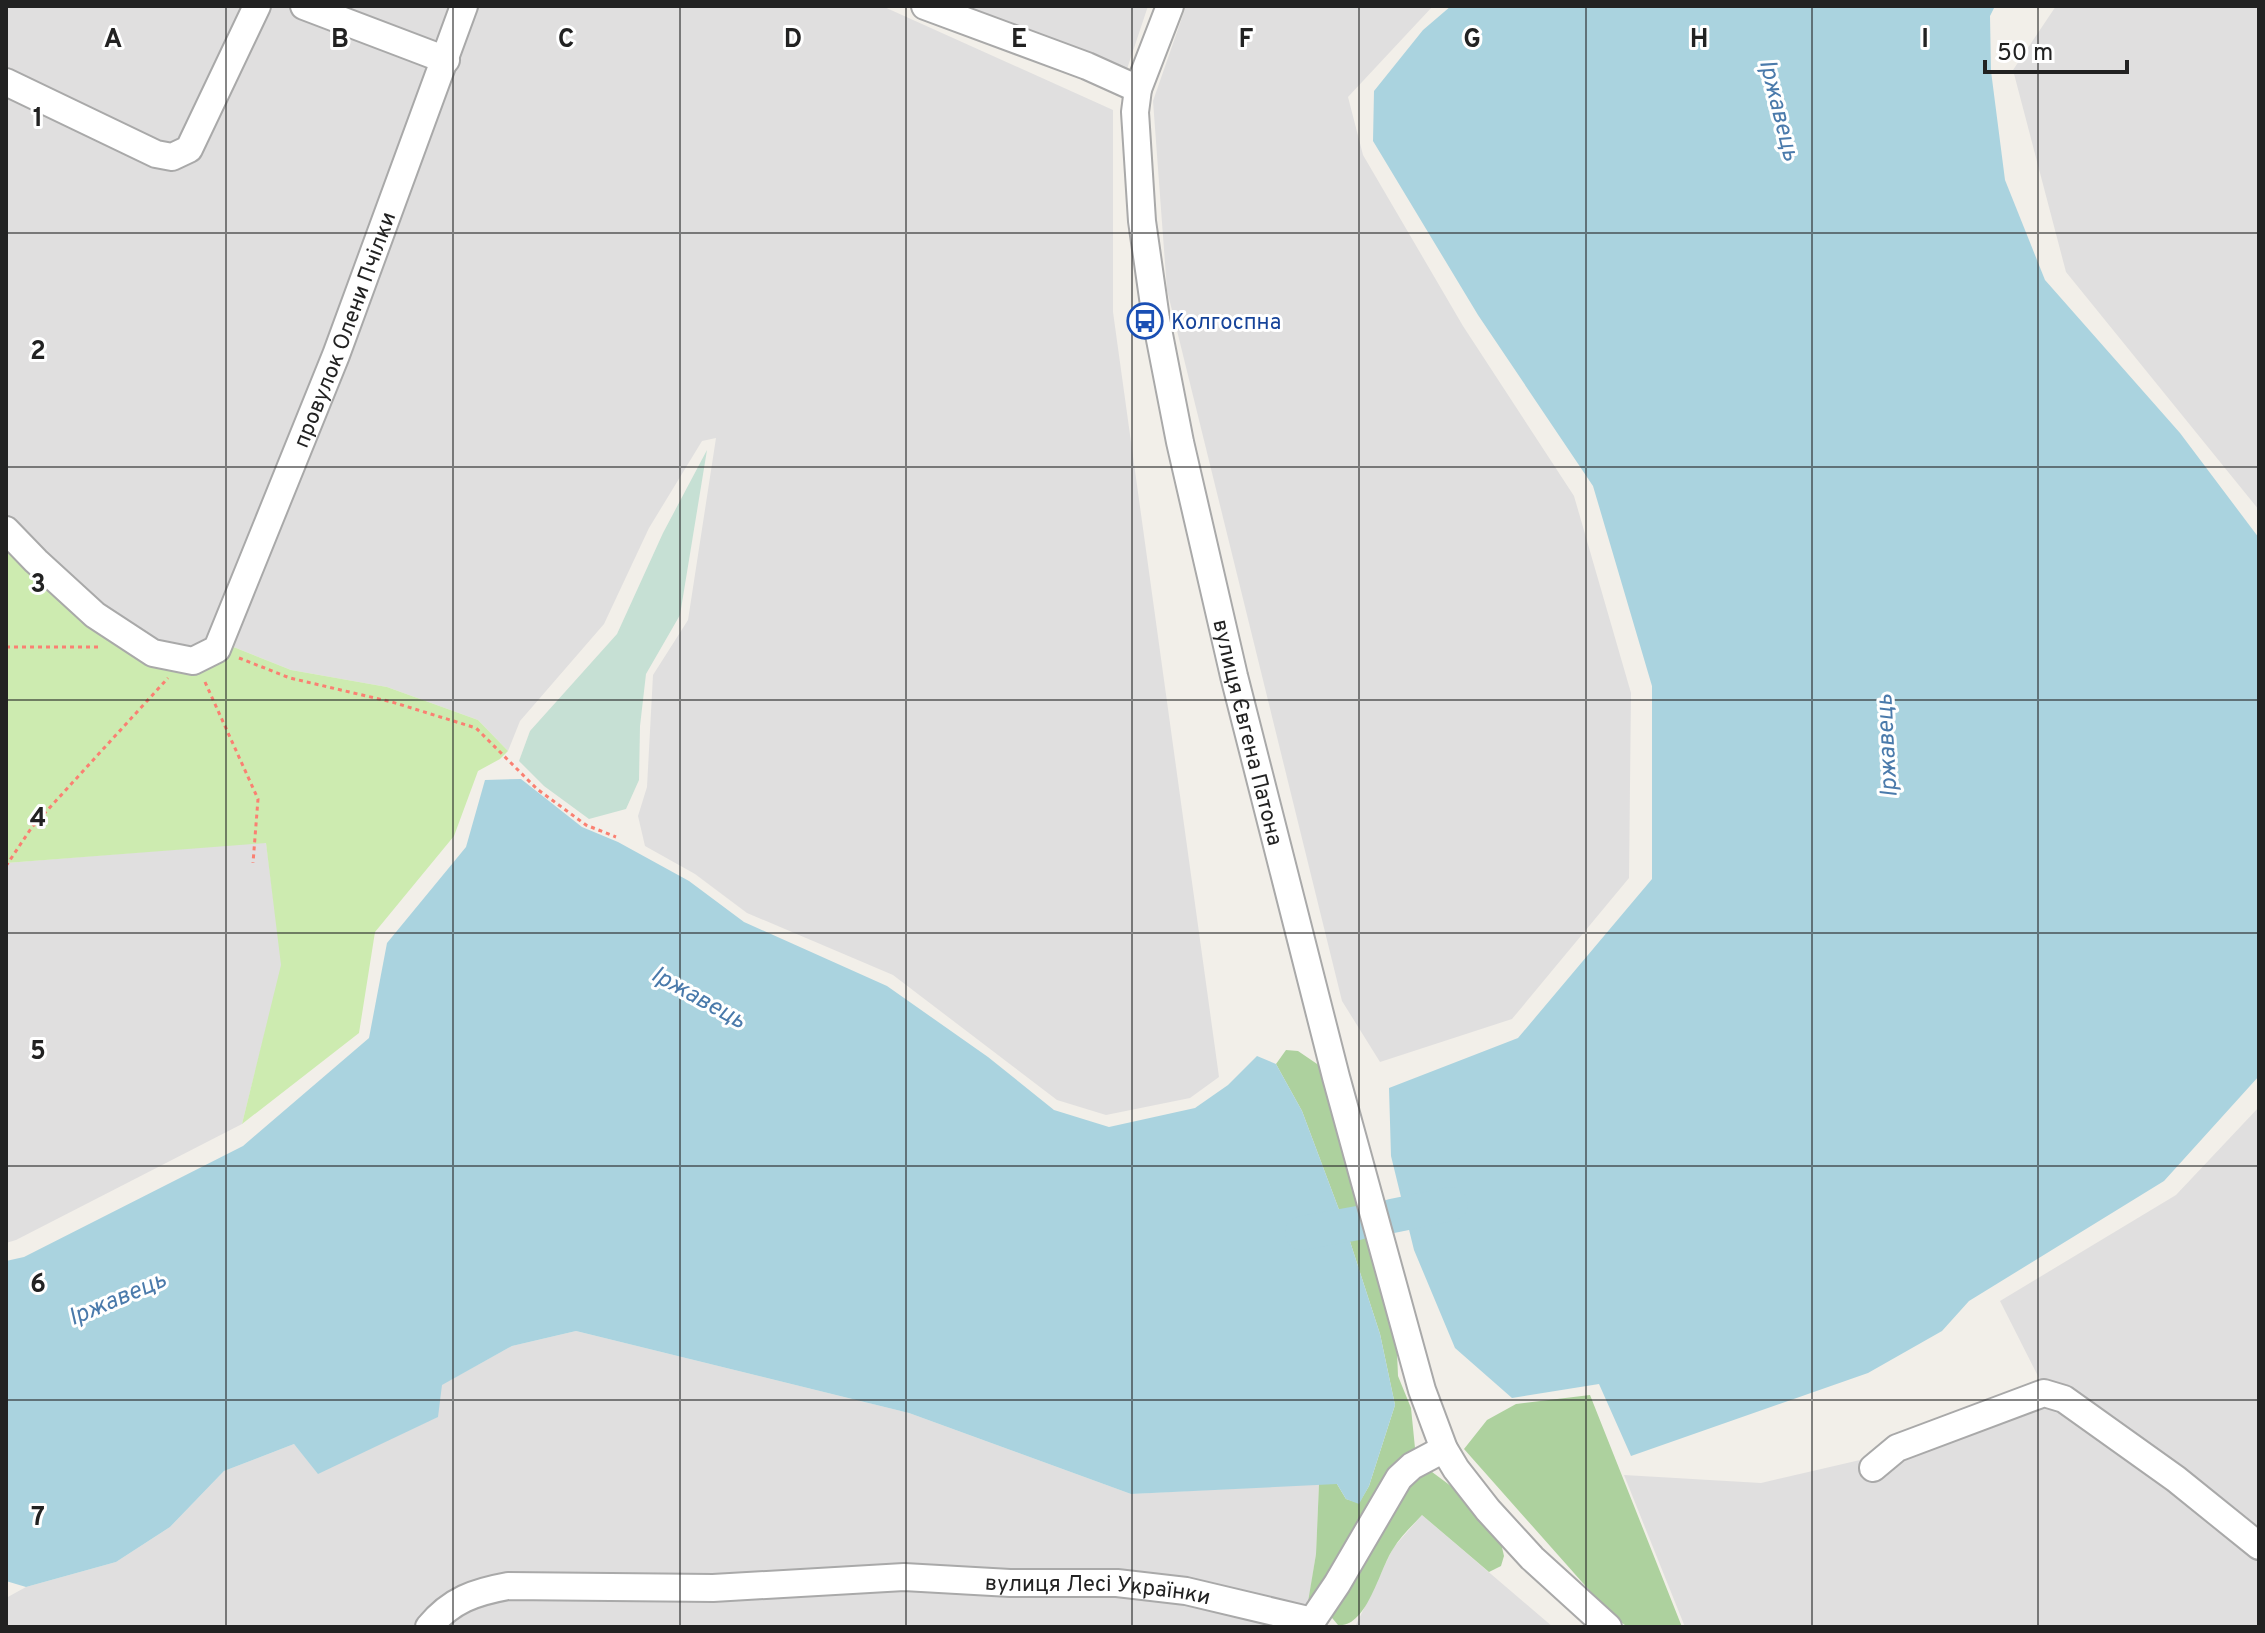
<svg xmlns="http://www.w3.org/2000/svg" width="2265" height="1633" font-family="Overpass,sans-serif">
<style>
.residential{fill:#e0dfdf}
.grass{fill:#cdebb0}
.forest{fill:#add19e}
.wetland{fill:#c6e0d4}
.water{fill:#aad3df}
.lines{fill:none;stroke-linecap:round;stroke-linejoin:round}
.river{stroke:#aad3df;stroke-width:34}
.minor-casing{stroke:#a9a9a9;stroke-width:30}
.path{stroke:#fa8072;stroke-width:3;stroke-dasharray:4 4;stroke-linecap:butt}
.minor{stroke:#fff;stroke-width:26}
.grid{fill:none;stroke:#222;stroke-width:2;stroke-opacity:0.55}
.labels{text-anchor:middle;stroke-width:6;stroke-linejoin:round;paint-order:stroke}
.transit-label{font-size:22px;fill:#164399;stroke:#fff;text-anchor:start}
.street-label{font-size:22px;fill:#222;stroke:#fff}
.water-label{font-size:24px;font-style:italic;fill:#4a7aab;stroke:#fff}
.grid-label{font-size:26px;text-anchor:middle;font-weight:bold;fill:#222;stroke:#fff;stroke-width:6;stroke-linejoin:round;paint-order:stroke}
</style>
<rect width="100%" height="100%" fill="#f2efe9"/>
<!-- residential -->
<path class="residential" d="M6,6h448l-240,632 -27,14 -32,-6 -55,-37 -94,-93z
M476,6h406l231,104v202l106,765 -29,21 -84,17 -49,-15 -164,-125 -146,-62 -52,-39 -50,-28 -7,-30 9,-29 6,-112 35,-55 28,-182 -14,3 -53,87 -45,96 -84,97 -12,30 -30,-31 -91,-33 -96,-17 -65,-26z
M957,6h191l-22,66z
M1186,6h247l-85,91 15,58 100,171 111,170 57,197 -2,185 -117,141 -132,43 -38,-61 -175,-711 -14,-189z
M2056,6h203v504l-193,-238 -53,-202z
M266,842l16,123 -40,159 -226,116 -10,3v-380z
M2259,1107v520h-574l-61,-152 137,8 138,-32 145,-63 -44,-87 176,-106z
M576,1331l333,82 222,81 188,-10 -3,70 -9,57 -10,16h-1291v-29l20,-11 90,-25 54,-35 54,-56 70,-27 24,29 119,-56 4,-32 71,-39z
M1422,1515l131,112h-198l38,-79z"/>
<!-- grass -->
<path class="grass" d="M6,541l146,116 74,-13 65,26 96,17 91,33 30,31 -8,8 -22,12 -24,65 -79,96 -16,101 -117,91 39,-159 -15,-122 -260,20z"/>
<!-- forest -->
<path class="forest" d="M1286,1050l12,1 25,17 74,284 1,24 13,32 4,40 13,21 31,23 42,51 3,13 -3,10 -12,6 -67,-57c-10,11 -22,22 -29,34 -14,21 -26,79 -55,76l-21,-25 -9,2 8,-48 3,-70h18l9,15 13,4 10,-17 26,-81 -15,-71 -36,-111 -42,-112 -26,-47z
M1590,1395l92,232h-54l-15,-10 -149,-168 23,-29 29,-16z"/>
<!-- wetland -->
<path class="wetland" d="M707,450l-27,165 -34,59 -6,52 -1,54 -13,29 -37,10 -45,-33 -25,-25 11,-30 87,-97 46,-101z"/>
<!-- water -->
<path class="water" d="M1451,6h544l-5,10 1,55 14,109 40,100 135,153 79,105v538l-95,105 -195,120 -27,30 -74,42 -237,83 -32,-72 -87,14 -57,-50 -41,-98 -23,-94 -2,-68 129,-50 134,-159v-193l-59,-200 -115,-171 -105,-174 1,-50 49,-61z
M521,779l61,48 36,15 71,39 55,41 143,64 101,71 66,53 55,17 86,-19 33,-23 29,-29 19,8 26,47 42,112 36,111 15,71 -26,81 -10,18 -13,-5 -9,-15 -206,10 -222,-81 -333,-82 -64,15 -70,39 -4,32 -120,57 -24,-30 -70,27 -54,56 -54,35 -90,25 -20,-6v-320l18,-4 219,-111 126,-108 18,-95 79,-96 19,-67z"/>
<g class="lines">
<!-- river -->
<path class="river" d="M1392,1216l59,-12
M1302,1233l56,-10"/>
<defs>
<g id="minor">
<path d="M304,6l142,54"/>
<path d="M925,6l162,60 51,23"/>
<path id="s1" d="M1170,6l-32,83 -3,23 7,109 14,98 24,123 54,234 102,401 86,313 22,59 12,20 32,41 44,48 76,69"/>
<path d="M6,82l150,72 16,3 17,-8 68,-143"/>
<path id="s2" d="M6,530l30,31 59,54 58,38 40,8 24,-12 119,-294 128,-349"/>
<path d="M1873,1468l24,-20 147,-55 20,6 112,80 83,67"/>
<path id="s3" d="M429,1627c22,-27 46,-35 79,-41l205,2 191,-11 106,6h107l69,8 126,30 25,-37 62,-106 13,-12 32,-17"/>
</g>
</defs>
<!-- minor casing -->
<use href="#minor" class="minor-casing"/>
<!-- path -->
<path class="path" d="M6,647h96
M239,658l51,20 102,24 84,26 61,61 49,36 30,12
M205,682l53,117 -5,64
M6,866l26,-39 136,-149"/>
<!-- minor -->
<use href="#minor" class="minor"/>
</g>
<!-- grid -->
<path class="grid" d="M226,6v1621M453,6v1621M680,6v1621M906,6v1621M1132,6v1621M1359,6v1621M1586,6v1621M1812,6v1621M2038,6v1621M6,233h2253M6,467h2253M6,700h2253M6,933h2253M6,1166h2253M6,1400h2253"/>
<!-- icons -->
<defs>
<symbol id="bus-ring" viewBox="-11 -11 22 22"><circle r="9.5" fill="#fff" stroke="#1a4fb4" stroke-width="1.5"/><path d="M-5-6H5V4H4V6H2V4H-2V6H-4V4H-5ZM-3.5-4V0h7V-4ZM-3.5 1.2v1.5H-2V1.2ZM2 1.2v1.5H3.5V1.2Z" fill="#1a4fb4"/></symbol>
</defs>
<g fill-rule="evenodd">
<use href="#bus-ring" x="1125" y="301" width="40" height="40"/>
</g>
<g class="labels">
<!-- transit labels -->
<g class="transit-label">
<text x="1171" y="329">Колгоспна</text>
</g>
<!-- street labels -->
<g class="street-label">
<text dy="8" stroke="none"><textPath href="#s2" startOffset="604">провулок Олени Пчілки</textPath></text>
<text dy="8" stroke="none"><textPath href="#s1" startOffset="744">вулиця Євгена Патона</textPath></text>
<text dy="8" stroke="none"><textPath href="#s3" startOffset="682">вулиця Лесі Українки</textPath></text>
</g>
<!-- water labels -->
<g class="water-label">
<text transform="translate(1780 110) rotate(76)" y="8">Іржавець</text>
<text transform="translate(1886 746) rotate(-93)" y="8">Іржавець</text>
<text transform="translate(699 997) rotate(29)" y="8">Іржавець</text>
<text transform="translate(117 1298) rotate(-23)" y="8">Іржавець</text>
</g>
</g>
<g class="grid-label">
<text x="113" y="47">A</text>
<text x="340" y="47">B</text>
<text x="566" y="47">C</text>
<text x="793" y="47">D</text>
<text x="1019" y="47">E</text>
<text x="1246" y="47">F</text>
<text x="1472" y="47">G</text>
<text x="1699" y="47">H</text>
<text x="1925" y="47">I</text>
<text x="38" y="126">1</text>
<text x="38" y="359">2</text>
<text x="38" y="592">3</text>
<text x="38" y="826">4</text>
<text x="38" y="1059">5</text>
<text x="38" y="1292">6</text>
<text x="38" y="1525">7</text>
</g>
<!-- border -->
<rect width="2265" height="1633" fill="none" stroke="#222222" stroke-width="16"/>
<!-- scale -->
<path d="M1985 60v12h142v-12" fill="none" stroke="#222222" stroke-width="4"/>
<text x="1997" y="60" font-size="24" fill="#222222" stroke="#ffffff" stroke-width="6" paint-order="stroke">50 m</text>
</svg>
